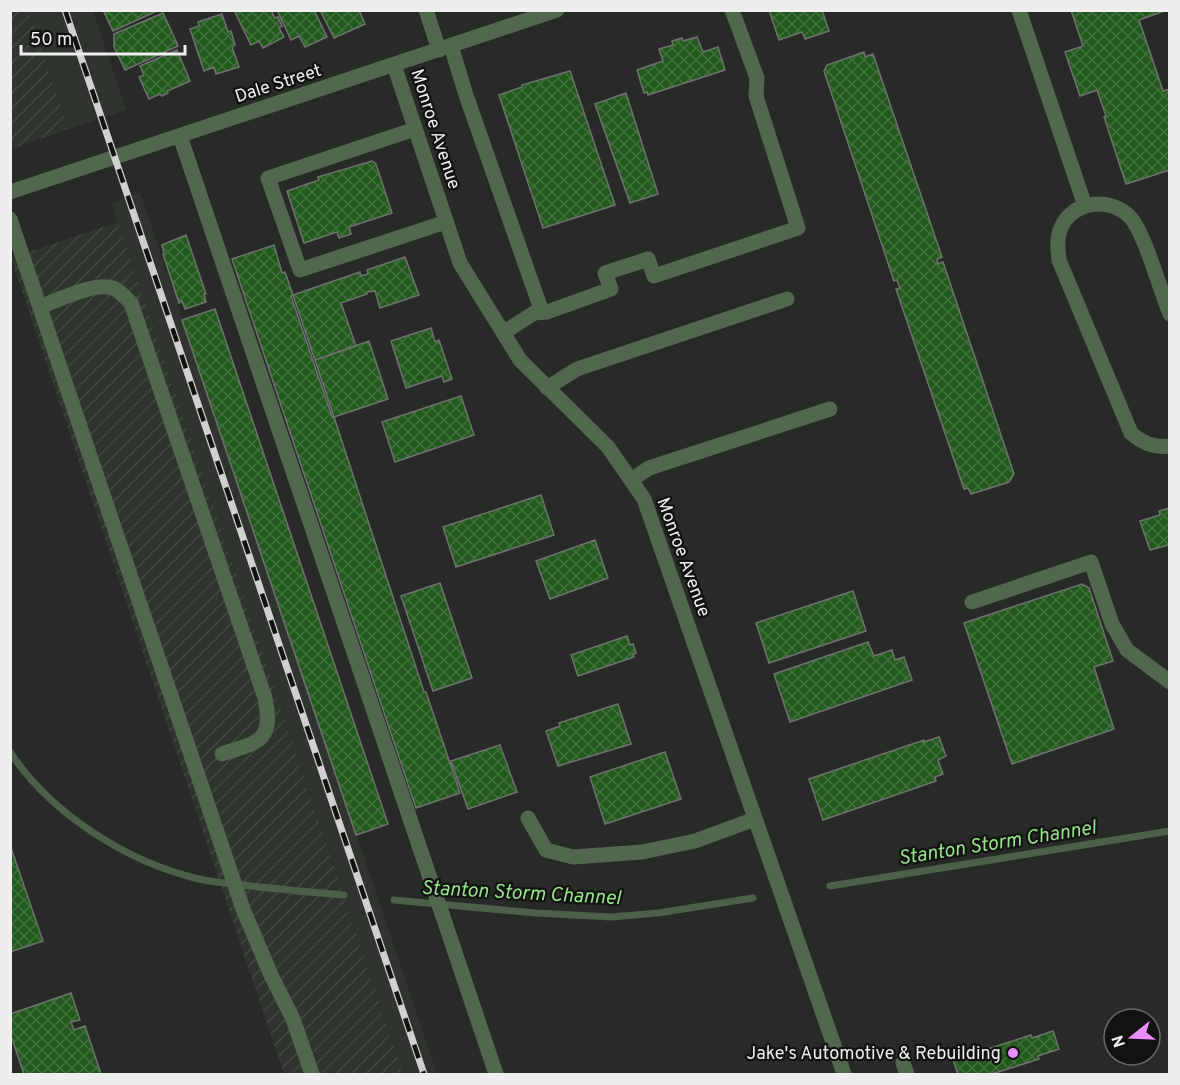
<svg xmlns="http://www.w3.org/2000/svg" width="1180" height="1085" font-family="Overpass,sans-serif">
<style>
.built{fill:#2f352e}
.industrial{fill:url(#industrial-furrows)}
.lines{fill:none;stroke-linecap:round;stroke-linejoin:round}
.stream{stroke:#4b5f49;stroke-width:7}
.building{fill:url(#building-cross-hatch);stroke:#707270;stroke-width:1.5}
.minor{stroke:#52684e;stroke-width:15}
.rail-casing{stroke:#cfd0cf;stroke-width:7}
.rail{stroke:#121211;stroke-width:4.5;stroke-dasharray:14;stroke-linecap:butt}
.poi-dot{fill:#eb8dfb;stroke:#121211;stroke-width:2}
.labels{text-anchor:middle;stroke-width:4.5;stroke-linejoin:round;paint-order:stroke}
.street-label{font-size:18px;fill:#edeeed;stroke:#121211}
.poi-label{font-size:18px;fill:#edeeed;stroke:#121211;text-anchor:end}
.water-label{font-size:20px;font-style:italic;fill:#96e28b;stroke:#121211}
</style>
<defs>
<pattern id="industrial-furrows" width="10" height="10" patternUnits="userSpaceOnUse" patternTransform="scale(1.5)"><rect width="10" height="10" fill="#2f352e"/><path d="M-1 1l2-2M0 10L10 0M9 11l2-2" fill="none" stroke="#434942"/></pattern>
<pattern id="building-cross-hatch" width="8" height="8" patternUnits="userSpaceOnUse" patternTransform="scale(1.5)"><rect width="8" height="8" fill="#22591c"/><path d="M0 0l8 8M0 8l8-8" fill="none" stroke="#42713d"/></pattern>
</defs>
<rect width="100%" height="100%" fill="#282a28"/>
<!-- built -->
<path class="built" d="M29,11h64l33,99 -58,19z
M140,193l297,881h-34l-292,-871z"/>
<!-- industrial -->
<path class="industrial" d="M10,11h19l39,118 -57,20z
M118,222l285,852h-119l-273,-816z"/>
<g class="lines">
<!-- stream -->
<path class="stream" d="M10,752c41,62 117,110 189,127 12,3 25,4 36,5 37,5 73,8 109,11
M830,886l340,-55
M394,900l142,13 75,4 47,-4 95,-15"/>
</g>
<!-- building -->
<path class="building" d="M103,10h56l-46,21z
M234,10h37l4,8 3,-1 4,9 -3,2 5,9 -21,11 -4,-7 -8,4z
M277,10h37l13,27 -22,10 -6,-11 -8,4z
M320,10h39l6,14 -31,14z
M769,10h53l7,21 -24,8 -3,-7 -23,8z
M1071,10h96l-28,10 24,71 7,-2v81l-44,14 -22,-67 2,-1 -9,-26 -17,6 -15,-44 18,-6z
M163,13l15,33 -53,24 -11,-23v-13z
M222,14l6,18 3,-1 4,14 -3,2 7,20 -23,7 -2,-7 -10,4 -14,-42 9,-3 -1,-4z
M697,37l6,15 15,-5 7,23 -77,25 -1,-3 -3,1 -7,-23 26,-9 -4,-12 14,-4 -1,-4 10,-3 1,3z
M177,50l13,31 -23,10 1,2 -6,3 -2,-2 -11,5 -10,-22 5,-2 -4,-9z
M864,52l1,5 8,-3 69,203 -5,2 1,5 5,-2 71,212 -5,8 -38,12 -3,-6 -4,1 -68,-200 4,-1 -3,-8 -3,1 -70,-210 3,-6z
M570,71l45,134 -72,23 -44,-133 23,-8v-2z
M626,93l32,101 -28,9 -35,-99z
M372,161l4,3 16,49 -43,14 2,7 -12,4 -2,-6 -33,11 -17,-52 32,-11 -1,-3z
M186,235l20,59h-2l2,8 -21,7 -3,-8 -3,2 -16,-49 1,-1 -2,-8z
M274,245l8,28 3,-1 8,23 -2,1 41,121h2l90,275h2l34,101 -44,15 -184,-549z
M405,257l14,38 -39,13 -5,-17 -8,1v2l-26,9 15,43 -41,14 -22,-65 67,-23 1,4 7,-2 -1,-4z
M215,309l173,515 -32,11 -174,-515z
M431,328l4,14 4,-2 13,39 -8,3 -2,-6 -36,12 -15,-47z
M369,341l19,58 -54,18 -19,-57z
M461,396l13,39 -79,27 -13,-40z
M541,495l13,40 -98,32 -13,-40z
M1170,508v42l-2,-5 -18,5 -10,-29 20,-6 -1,-4z
M595,540l13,38 -58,21 -14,-38z
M440,583l32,95 -39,13 -32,-95z
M1082,584l7,4 24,73 -19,6 20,62 -102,35 -48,-141z
M853,591l13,40 -97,32 -13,-40z
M627,636l3,9 3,-1 3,9 -3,1 1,3 -56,19 -7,-21z
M868,642l6,14 18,-6 3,10 9,-3 8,23 -122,42 -16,-48z
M618,704l13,40 -73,22 -12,-35 14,-5 -1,-3z
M939,737l7,19 -8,4 5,14 -8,3 1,4 -113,39 -14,-41 115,-39v2z
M500,745l17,47 -49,17 -17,-48z
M665,752l16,47 -76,25 -15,-47z
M10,845l33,96 -33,11z
M71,993l9,27 -9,2 3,8 11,-4 16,48h-77l-14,-41v-19z
M1053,1031l6,18 -21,7 1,3 -47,15h-34l-5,-14 78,-25 1,3z"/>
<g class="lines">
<!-- minor -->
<path class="minor" d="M426,10l13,40
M1019,10l66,196
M451,46l15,49 76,217
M394,65l66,198 60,97 88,87 36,52 200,575
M415,129l-147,49 32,92 146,-48
M180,136l316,938
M10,192l547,-182
M10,219l233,690 28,66 22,44 19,55
M40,307c18,-7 55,-25 73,-19 7,3 12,9 18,15l134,395c9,44 -7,44 -43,56
M1170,314c-9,-21 -26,-83 -40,-97 -20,-21 -58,-16 -69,11 -5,11 -3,21 -2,32l72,173c12,10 22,15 39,13
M503,333l31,-20 13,-1 64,-23 -6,-16 43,-14 6,17 144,-48 -42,-132 1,-18 -25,-68
M547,388l30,-19 210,-70
M631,480l18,-12 181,-59
M972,602l119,-40 21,62 15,26 43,32
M528,818l18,32 27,7 69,-5 53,-11 60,-22
M903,1063l4,11"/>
<defs>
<path id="rail" d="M65,10l359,1064"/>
</defs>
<!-- rail casing -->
<use href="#rail" class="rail-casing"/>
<!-- rail -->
<use href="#rail" class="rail"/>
</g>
<!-- markers -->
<circle class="poi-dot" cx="1013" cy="1053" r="6"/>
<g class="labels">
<!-- street labels -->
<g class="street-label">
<text transform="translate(278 83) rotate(-18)" y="6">Dale Street</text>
<text transform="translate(436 129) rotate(72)" y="6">Monroe Avenue</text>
<text transform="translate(684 557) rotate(70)" y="6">Monroe Avenue</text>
</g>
<!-- poi labels -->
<g class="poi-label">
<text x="1001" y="1059">Jake's Automotive &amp; Rebuilding</text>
</g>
<!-- water labels -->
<g class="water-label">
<text transform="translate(997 842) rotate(-9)" y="7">Stanton Storm Channel</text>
<text transform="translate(521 892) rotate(3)" y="7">Stanton Storm Channel</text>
</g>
</g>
<!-- border -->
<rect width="1180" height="1085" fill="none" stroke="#edeeed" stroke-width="24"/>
<!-- north arrow -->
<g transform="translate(1132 1037) rotate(252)"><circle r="28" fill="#121211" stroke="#6a6a69" stroke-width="1.5"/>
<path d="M0-4.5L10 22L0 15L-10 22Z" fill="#eb8dfb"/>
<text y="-9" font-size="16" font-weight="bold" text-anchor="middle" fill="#edeeed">N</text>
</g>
<!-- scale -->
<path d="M21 45v9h164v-9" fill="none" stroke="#edeeed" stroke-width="3"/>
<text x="30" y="45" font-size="18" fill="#edeeed" stroke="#121211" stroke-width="4.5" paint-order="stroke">50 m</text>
</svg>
